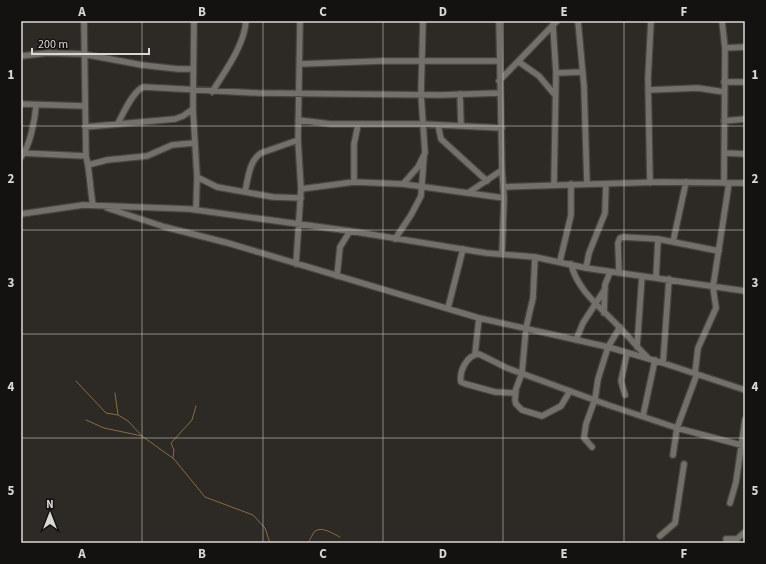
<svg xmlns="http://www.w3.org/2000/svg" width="766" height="564" font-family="'Source Sans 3',sans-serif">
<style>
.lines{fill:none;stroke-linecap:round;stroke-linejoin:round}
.stream{stroke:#886c46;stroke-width:1}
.minor-casing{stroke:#484541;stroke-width:8}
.minor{stroke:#736f69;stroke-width:5.5}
.grid{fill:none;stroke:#dad8d5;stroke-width:1;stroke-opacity:0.55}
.neatline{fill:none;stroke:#dad8d5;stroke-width:1.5}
.grid-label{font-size:13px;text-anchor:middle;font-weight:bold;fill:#dad8d5}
</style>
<rect width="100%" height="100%" fill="#2d2924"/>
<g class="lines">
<!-- stream -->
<path class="stream" d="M76,381l30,32 12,2 10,6 14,15
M115,393l3,22
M86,420l18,8 38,8 32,23 31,38 48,18 12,13 5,15
M173,458l1,-8 -3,-7 21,-23 4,-14
M308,543c2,-3 5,-10 7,-12 8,-5 18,3 25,6"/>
<defs>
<path id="minor" d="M84,21l2,135c4,16 4,33 7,49
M194,21l-1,88 4,68 -1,33
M499,21l3,149 2,28 -2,56
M578,21l6,65 3,98
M722,21l3,27 -1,135
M553,26l3,47 -2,112
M725,48l20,-1
M21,56l27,-3 35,1 59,11 36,4h15
M519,62l20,14 16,19
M300,64l82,-3h118
M556,73l26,-1
M499,81l58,-60
M724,82h21
M648,90l50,-2 26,4
M212,92c13,-21 32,-46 34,-71
M460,94l1,32
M21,104l64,2
M298,120l33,4h91l80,4
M724,121l21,-2
M118,123c5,-9 16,-34 26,-36l114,6 182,2 60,-2
M438,125l3,14 46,42
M85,127l90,-8 8,-3 10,-7
M21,153l65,3
M725,153l20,1
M21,157c9,-10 14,-38 15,-51
M88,165l19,-5 40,-4 25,-11 22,-2
M197,177l20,10 56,10 28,1
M354,182v-38l4,-19
M650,183l-2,-105 3,-57
M403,184l101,14
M503,187l158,-5 84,1
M301,189l53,-7 49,2 15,-17 7,-14 -4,-59 2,-73
M245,192c3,-13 4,-31 16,-39l37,-13
M468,193l34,-23
M107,208l58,19 63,16 251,75 129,29 55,16 82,27
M21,214l62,-9 106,4 161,22 136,22 49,4 51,11 159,23
M395,239l16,-24 10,-19 3,-39
M673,242l13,-60
M535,257l-2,41 -7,30 -4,45 -6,16 -1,11 1,4 6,6 20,6 19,-10 9,-15
M560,261l11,-46v-31
M296,264l5,-75 -3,-49 2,-119
M571,264c7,28 31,44 49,64 10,10 18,20 28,30
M586,268l3,-15 16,-40 1,-29
M619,273l-1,-30 2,-5 3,-1 35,2 61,12
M337,276l3,-29 10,-16
M656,278l2,-39
M448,308l15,-59
M604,313l1,-28 5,-13
M576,340l7,-17 22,-34
M637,347l5,-71
M475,354l4,-36
M663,363l6,-84
M695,373l3,-25 18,-40 -3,-21 16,-104
M515,393l-20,-1 -29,-8 -5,-2c-2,-11 6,-27 18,-28l28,14 101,37 69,23 68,18
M625,395l-4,-14 6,-28
M643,416l12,-56
M592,447l-8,-9 2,-14 9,-25 3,-20 10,-32 12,-20
M673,455l4,-27 20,-54
M730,503l6,-21 9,-62
M660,536l15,-13 9,-59
M726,539h11l8,-7"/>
</defs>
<!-- minor casing -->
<use href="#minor" class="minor-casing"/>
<!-- minor -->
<use href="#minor" class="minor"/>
</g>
<!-- grid -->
<path class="grid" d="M142,21v522M263,21v522M383,21v522M503,21v522M624,21v522M21,126h724M21,230h724M21,334h724M21,438h724"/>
<!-- border -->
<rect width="766" height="564" fill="none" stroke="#141210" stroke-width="44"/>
<!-- north arrow -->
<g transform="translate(50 514)" stroke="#141210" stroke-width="3" paint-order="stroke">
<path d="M0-3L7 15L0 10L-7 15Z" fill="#dad8d5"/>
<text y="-6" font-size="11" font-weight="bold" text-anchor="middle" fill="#dad8d5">N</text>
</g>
<!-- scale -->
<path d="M32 48v6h117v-6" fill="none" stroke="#dad8d5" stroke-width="2"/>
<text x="38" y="48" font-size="12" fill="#dad8d5" stroke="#141210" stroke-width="3" paint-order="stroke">200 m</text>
<rect x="22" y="22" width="722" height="520" class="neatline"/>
<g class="grid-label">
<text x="82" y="16">A</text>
<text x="202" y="16">B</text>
<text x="323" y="16">C</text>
<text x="443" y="16">D</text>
<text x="564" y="16">E</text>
<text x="684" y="16">F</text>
<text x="11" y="79">1</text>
<text x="755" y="79">1</text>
<text x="11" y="183">2</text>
<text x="755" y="183">2</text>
<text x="11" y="287">3</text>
<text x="755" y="287">3</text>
<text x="11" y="391">4</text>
<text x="755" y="391">4</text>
<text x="11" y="495">5</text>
<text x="755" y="495">5</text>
<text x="82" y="558">A</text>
<text x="202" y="558">B</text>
<text x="323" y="558">C</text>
<text x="443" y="558">D</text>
<text x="564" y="558">E</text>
<text x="684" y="558">F</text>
</g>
</svg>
